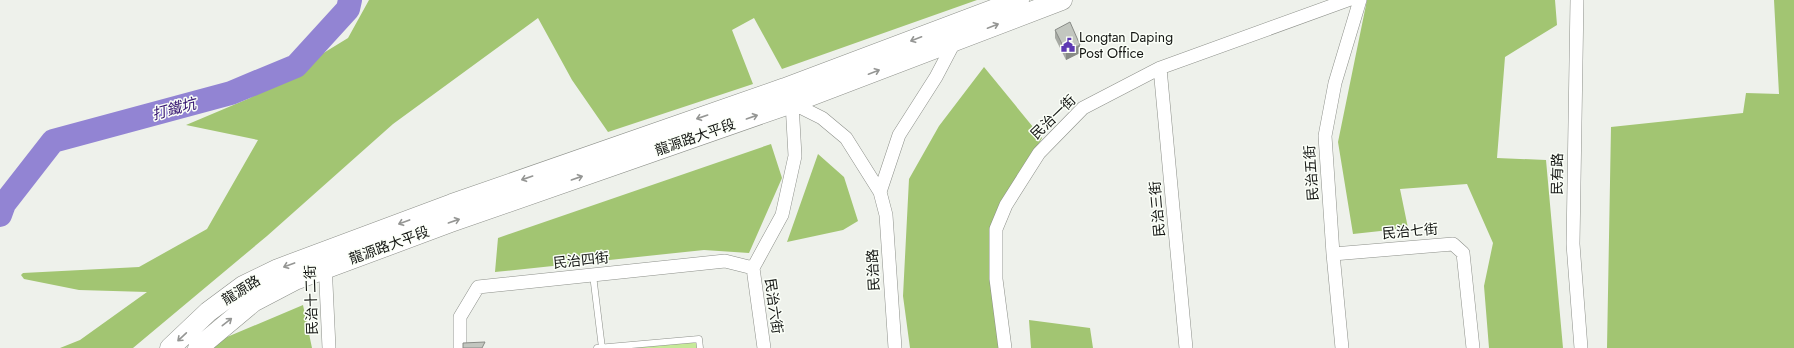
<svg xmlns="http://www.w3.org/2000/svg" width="1794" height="348" font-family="Jost,'Noto Sans TC',sans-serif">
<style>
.green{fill:#c6e999}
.forest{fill:#a2c572}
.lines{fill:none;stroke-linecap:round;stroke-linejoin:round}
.river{stroke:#9284d3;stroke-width:24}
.service-casing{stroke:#8d908a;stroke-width:7}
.minor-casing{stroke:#8d908a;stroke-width:14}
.primary-casing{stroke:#8d908a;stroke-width:21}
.service{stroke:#fff;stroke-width:6}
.minor{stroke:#fff;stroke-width:13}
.primary{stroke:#fff;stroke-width:20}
.wall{fill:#a7aaa4}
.shaded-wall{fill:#888b86}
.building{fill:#c2c6bf;stroke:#888b86}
.oneway{stroke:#959694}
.labels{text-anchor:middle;stroke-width:3;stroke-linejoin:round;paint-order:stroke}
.poi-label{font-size:14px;fill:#131512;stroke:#fbfff8;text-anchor:start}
.street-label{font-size:14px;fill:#131512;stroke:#fbfff8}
.water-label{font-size:15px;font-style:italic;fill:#331270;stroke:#fbfff8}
</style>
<rect width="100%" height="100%" fill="#eef1eb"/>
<!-- green -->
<path class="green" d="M697,342v6h-66z"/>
<!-- forest -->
<path class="forest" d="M369,0h608l-195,69 -28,-51 -22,12 21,54 -145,48 -36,-52 -34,-62 -145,106 -126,112 -134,112h-73l20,-8 67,-48 -68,-2 -55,-11 -3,-4 2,-2 116,-6 68,-38 51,-89 -72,-15 64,-27 98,-60z
M1367,0h188l2,25 -52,32 -8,101 49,2 17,188h-74l-5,-62 9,-43 -26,-59 -67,5 8,39 -55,6 -15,-92z
M1774,0h20v348h-187l4,-221 132,-14 3,-20 33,1z
M984,67l58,71 -45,79 8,131h-95l-7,-52 6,-117 30,-53z
M771,144l11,34 -33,75 -45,-3 -209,22 3,-34z
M818,154l26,23 14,44 -15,9 -56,12z
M303,305l9,43h-111z
M1029,320l61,8 3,20h-62z"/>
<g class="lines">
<!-- river -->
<path class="river" d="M0,215l4,-11 49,-63 178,-48 65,-27 52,-57 2,-9"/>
<defs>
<path id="service" d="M593,275l9,73
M597,348l102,-9 1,9"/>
<path id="minor" d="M1577,0l-4,244 8,104
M1160,68l26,280
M790,101l2,2 30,15 24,20 34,54 6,23 9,133
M880,192l19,-57 37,-58 20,-38
M1333,254l120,-10 10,9 10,95
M325,262l4,86
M753,268l29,-53 13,-59 -3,-53
M753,268l11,80
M460,348v-31l18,-30 247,-26 28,7
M1005,348l-9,-69v-50l10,-24 33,-52 44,-45 77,-40 188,-68
M1342,348l-9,-94 -8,-118 10,-53 25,-83"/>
<path id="primary" d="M170,348l38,-36 35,-26 35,-17 174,-65 333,-116 234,-88
M198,348l55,-46 42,-22 156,-58 341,-119 270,-103"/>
</defs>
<!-- service casing -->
<use href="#service" class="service-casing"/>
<!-- minor casing -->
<use href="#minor" class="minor-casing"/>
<!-- primary casing -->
<use href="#primary" class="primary-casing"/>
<!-- service -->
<use href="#service" class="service"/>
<!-- minor -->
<use href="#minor" class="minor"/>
<!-- primary -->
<use href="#primary" class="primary"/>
</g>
<!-- wall -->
<path class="wall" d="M1055,30l25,23 -14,7 -11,-22z"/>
<!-- shaded-wall -->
<path class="shaded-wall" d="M1080,45v8l-14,7v-8z"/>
<!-- building -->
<path class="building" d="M1070,22l10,23 -14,7 -11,-22z
M485,342l-3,6h-19v-5z"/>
<!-- one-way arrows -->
<defs><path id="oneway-shaft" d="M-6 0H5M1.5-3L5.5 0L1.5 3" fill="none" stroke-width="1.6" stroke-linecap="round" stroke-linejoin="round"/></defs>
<g class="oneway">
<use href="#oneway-shaft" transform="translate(993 26) rotate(-21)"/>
<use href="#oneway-shaft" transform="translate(916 39) rotate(159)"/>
<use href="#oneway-shaft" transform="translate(874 72) rotate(-21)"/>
<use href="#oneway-shaft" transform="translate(702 117) rotate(161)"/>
<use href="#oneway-shaft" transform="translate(752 117) rotate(-19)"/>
<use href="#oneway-shaft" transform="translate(527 178) rotate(161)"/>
<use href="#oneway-shaft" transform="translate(577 178) rotate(-19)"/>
<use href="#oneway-shaft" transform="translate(454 221) rotate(-19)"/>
<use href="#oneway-shaft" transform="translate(404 222) rotate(160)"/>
<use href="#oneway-shaft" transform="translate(289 265) rotate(160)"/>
<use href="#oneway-shaft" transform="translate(227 322) rotate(-38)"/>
<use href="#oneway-shaft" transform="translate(182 337) rotate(137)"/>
</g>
<!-- icons -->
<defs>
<symbol id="civic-bare" viewBox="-9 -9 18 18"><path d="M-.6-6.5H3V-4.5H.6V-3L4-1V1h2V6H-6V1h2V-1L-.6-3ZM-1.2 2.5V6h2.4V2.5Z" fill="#5d3ab2" stroke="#fbfff8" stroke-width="2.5" paint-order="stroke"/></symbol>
</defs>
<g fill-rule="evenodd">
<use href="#civic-bare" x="1058" y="35" width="20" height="20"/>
</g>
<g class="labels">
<!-- poi labels -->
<g class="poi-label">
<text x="1079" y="42">Longtan Daping<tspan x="1079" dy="16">Post Office</tspan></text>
</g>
<!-- street labels -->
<g class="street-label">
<text transform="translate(1053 117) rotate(-44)" y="5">民治一街</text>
<text transform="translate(695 137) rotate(-19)" y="5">龍源路大平段</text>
<text transform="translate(1311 173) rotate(-94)" y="5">民治五街</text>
<text transform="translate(1557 174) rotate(-89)" y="5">民有路</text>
<text transform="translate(1157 209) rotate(-95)" y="5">民治三街</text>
<text transform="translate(1410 231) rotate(-5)" y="5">民治七街</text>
<text transform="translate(389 245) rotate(-20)" y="5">龍源路大平段</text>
<text transform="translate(581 260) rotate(-6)" y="5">民治四街</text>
<text transform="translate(873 270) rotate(-93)" y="5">民治路</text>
<text transform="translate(241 290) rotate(-32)" y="5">龍源路</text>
<text transform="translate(311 300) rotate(-92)" y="5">民治十二街</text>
<text transform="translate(774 306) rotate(82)" y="5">民治六街</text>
</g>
<!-- water labels -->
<g class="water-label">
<text transform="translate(174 109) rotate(-15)" y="5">打鐵坑</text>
</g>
</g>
</svg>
